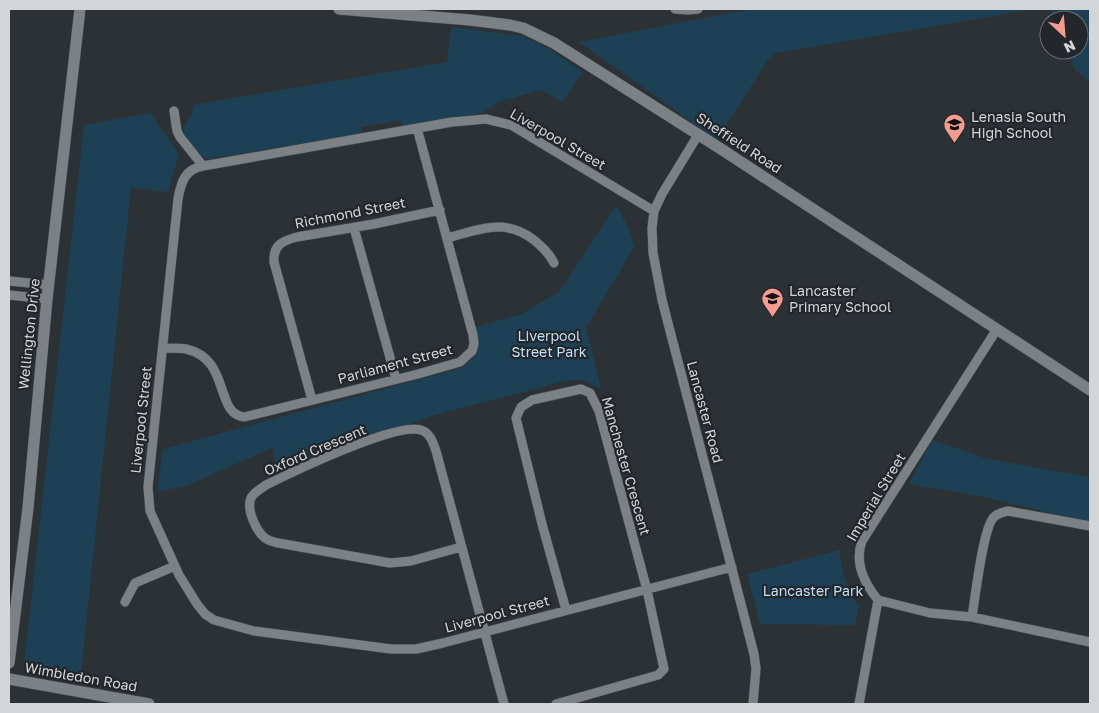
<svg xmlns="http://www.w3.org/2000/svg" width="1099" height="713" font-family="'Golos Text',sans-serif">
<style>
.green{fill:#1d4055}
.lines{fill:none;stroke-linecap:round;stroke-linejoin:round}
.street-casing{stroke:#4a4e51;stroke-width:10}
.secondary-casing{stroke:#4a4e51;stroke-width:12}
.street{stroke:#7b8185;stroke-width:9}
.secondary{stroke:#7b8185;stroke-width:11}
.labels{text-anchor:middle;stroke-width:4.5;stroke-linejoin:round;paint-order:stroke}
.poi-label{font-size:14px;fill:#d3d6d8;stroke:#23272b;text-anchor:start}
.street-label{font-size:14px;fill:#d3d6d8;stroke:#23272b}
.park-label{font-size:14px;fill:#bfdff5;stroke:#23272b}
</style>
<rect width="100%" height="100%" fill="#2c3135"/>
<!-- green -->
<path class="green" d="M751,9h283l-257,44 -8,5 -52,82 -138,-98z
M1050,9h40v73l-15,-12 -8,-20h12v-30h-25z
M451,27l72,9 25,12 35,24 -21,30 -20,-12 -44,12 -15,11 -80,13 -2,-6 -40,7 1,7 -154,25c-7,-2 -10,-7 -15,-12 -21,-26 -1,-18 0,-42l254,-43z
M150,113l29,41 -11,38 -37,-4 -50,486 -57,-10 60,-539z
M616,205l13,24 5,18 -48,81 15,60 -20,-8 -16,1 -134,35 -25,10 -30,7 -41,12 -58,27 -5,-24 -84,37 -31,7 6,-43 298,-81c19,-14 19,-19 14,-41l47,-13 38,-23z
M932,440l56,19 102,18v46l-105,-26 -76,-13z
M840,550c1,21 6,39 19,56l-4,19 -95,-1 -13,-50z"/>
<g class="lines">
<defs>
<path id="street" d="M675,9l13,1 10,-1
M174,111l3,20 3,6 23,29
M698,135l-36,59 -8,17 -2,17 1,25 9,47 92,354 2,14 -3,36
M654,211l-143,-86 -25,-6 -34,3 -249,44c-18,3 -22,16 -25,33l-30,288 2,24 29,64 18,29 8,10 9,6 40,11 137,18h25l27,-6 289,-76
M354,228l42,151
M447,238c32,-8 57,-21 87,2 8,7 15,13 20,23
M9,281l40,4
M9,295l38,4
M997,329l-135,212c-8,22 2,42 16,59l52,13 42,4 118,25
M163,348c7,0 16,0 23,1 45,10 28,64 58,68l174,-43 42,-12 12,-11 2,-7 -1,-9 -56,-207
M312,400l-38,-138c-1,-17 8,-21 23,-25l77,-13 66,-14
M461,547l-50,14 -21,2 -106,-19c-6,-1 -14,-2 -19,-6 -9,-7 -19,-29 -14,-40 3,-6 10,-9 15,-13 26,-13 130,-63 155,-55 9,3 12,12 15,21l68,253
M125,602l10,-19 40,-17
M972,617c3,-18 11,-90 22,-100 4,-4 9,-5 14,-6l82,15
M556,704l102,-29 6,-6 -17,-79 -48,-179 -9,-18 -9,-4 -49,11 -11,7 -5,11 26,106 24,86
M859,704l19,-104"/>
<path id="secondary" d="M339,9l131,11 40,5 13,3 31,15 167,106 369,241
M9,663l19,-155 19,-209 33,-290
M9,679l140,25"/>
</defs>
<!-- street casing -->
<use href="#street" class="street-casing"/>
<!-- secondary casing -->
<use href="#secondary" class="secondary-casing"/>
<!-- street -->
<use href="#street" class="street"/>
<!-- secondary -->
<use href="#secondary" class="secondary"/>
</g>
<!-- icons -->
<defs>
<symbol id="school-pin" viewBox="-11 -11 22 30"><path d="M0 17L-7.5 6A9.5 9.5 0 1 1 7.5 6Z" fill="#f59c91" stroke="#23272b"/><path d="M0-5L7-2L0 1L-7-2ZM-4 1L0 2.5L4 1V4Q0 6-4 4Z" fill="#111"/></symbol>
</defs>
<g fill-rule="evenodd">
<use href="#school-pin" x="942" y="112" width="25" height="34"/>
<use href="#school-pin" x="760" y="286" width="25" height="34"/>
</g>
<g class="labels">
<!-- poi labels -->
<g class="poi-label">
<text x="971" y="122">Lenasia South<tspan x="971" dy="16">High School</tspan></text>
<text x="789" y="296">Lancaster<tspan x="789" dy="16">Primary School</tspan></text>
</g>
<!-- street labels -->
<g class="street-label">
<text transform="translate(558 139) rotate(30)" y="5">Liverpool Street</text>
<text transform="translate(739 143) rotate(33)" y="5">Sheffield Road</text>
<text transform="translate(350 213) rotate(-11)" y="5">Richmond Street</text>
<text transform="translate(29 334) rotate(-84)" y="5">Wellington Drive</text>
<text transform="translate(395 364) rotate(-15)" y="5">Parliament Street</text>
<text transform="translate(705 412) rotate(75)" y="5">Lancaster Road</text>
<text transform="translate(141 420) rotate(-84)" y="5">Liverpool Street</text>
<text transform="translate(315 450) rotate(-23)" y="5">Oxford Crescent</text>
<text transform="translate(626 466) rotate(74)" y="5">Manchester Crescent</text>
<text transform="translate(876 497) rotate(-59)" y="5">Imperial Street</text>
<text transform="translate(497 614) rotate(-15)" y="5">Liverpool Street</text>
<text transform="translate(81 677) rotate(10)" y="5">Wimbledon Road</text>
</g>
<!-- park labels -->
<g class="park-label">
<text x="549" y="341">Liverpool<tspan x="549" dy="16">Street Park</tspan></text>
<text x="813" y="596">Lancaster Park</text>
</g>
</g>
<!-- border -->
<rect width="1099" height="713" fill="none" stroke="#d3d6d8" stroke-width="20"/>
<!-- north arrow -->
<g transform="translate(1064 35) rotate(154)"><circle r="24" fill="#23272b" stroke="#696d70"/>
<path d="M0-4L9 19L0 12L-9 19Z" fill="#f59c91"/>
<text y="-8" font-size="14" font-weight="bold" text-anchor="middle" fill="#d3d6d8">N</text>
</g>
</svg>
